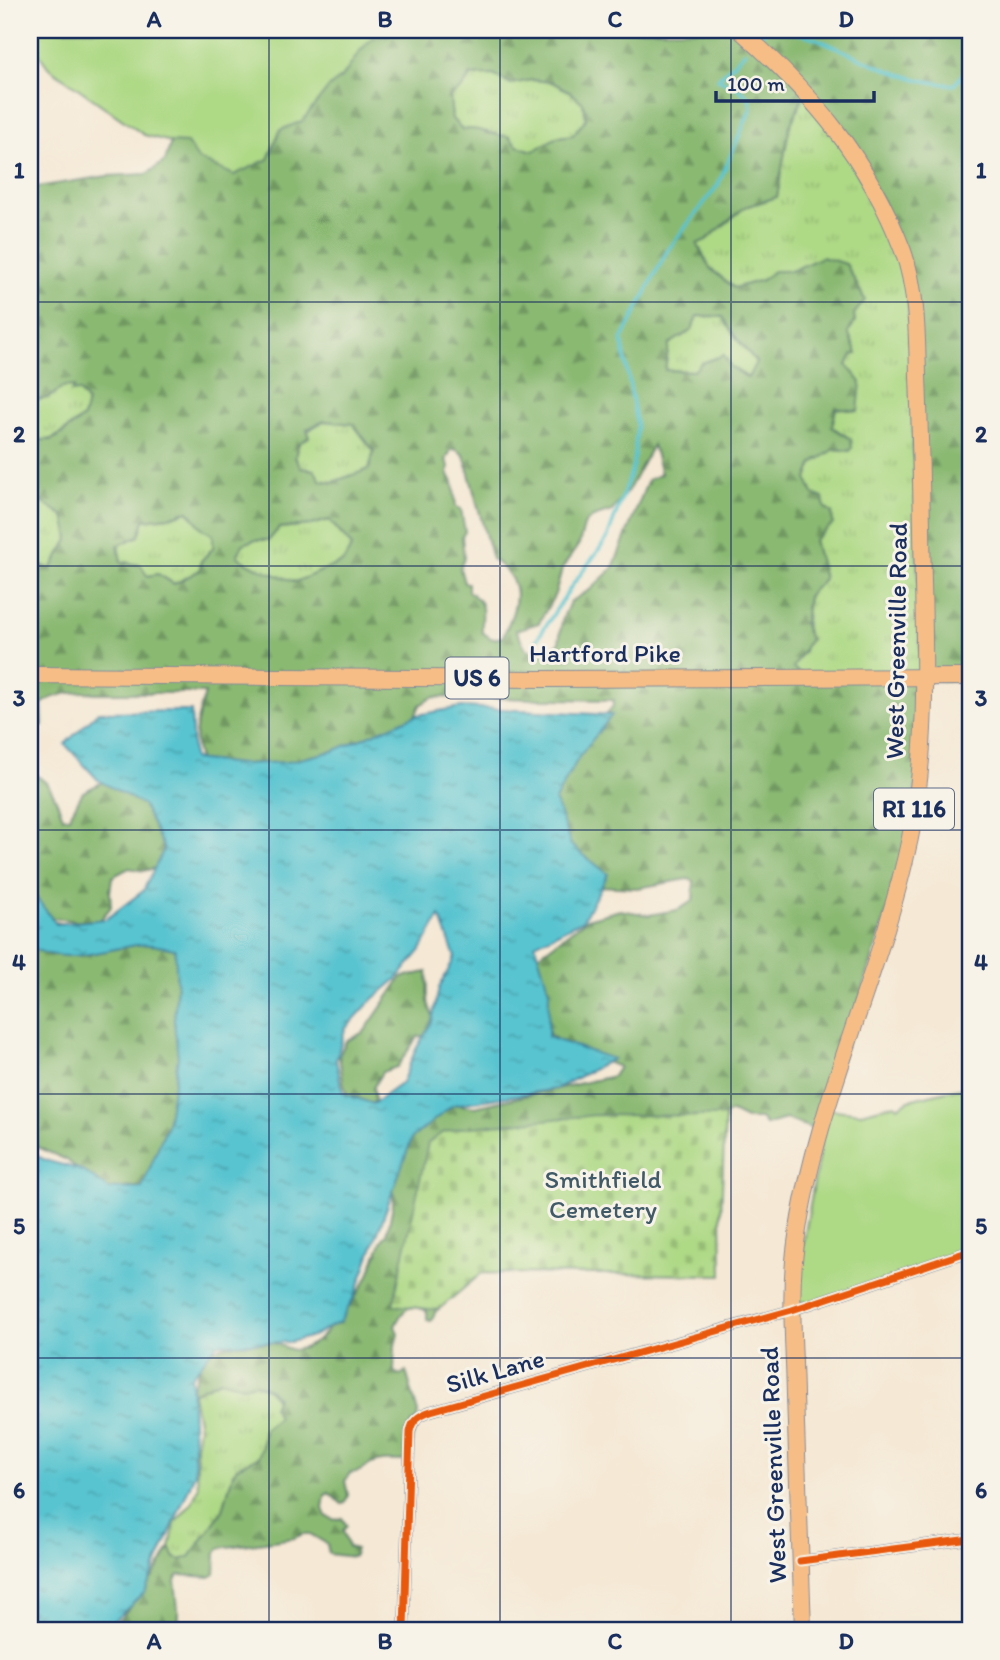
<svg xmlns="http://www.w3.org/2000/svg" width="1000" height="1660" font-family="Itim,sans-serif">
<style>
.grass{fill:url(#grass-tufts);stroke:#648472;stroke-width:2}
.forest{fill:url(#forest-firs);stroke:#527468;stroke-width:2;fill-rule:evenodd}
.cemetery{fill:url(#cemetery-stones);stroke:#648472;stroke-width:2}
.park{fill:#aed985;stroke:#648472;stroke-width:2}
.water{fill:url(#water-ripples);stroke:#3a7a97;stroke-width:2;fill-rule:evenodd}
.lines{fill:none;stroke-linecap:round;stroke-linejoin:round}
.stream{stroke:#58c4d0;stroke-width:3.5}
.minor-casing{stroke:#888c99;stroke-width:12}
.primary-casing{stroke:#888c99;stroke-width:18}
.trunk-casing{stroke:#888c99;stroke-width:18}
.minor{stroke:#fff;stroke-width:10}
.primary{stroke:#f6be86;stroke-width:16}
.trunk{stroke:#f6be86;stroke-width:16}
.cycleway-casing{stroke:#f7f3e8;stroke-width:11}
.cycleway{stroke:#e8590c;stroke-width:7}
.grid{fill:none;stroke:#1b2f5e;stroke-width:2;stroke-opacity:0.55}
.labels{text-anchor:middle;stroke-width:6;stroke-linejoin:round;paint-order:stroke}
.shield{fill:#f7f3e8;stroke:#5d6a87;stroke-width:2}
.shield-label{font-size:24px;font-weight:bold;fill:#1b2f5e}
.street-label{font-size:26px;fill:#1b2f5e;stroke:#f7f3e8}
.park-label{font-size:26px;fill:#405a68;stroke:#f7f3e8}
.neatline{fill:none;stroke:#1b2f5e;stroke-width:2.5}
.grid-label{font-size:23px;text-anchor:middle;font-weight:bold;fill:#1b2f5e}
</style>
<defs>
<pattern id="grass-tufts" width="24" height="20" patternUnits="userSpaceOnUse" patternTransform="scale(1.75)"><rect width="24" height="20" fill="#aed985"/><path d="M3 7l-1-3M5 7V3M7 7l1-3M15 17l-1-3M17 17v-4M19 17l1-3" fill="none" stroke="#95bb75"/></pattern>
<pattern id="forest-firs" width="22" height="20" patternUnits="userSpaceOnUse" patternTransform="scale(1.75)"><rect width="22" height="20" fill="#8ab972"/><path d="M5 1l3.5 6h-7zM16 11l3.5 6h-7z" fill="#709761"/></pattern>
<pattern id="cemetery-stones" width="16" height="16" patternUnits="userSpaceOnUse" patternTransform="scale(1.75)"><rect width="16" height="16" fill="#aed985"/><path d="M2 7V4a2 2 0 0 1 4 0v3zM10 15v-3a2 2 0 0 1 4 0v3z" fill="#95bb75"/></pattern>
<pattern id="water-ripples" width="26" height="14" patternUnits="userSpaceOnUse" patternTransform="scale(1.75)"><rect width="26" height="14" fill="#58c4d0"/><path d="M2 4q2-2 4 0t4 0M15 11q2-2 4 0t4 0" fill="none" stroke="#48a0ac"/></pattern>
</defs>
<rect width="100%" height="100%" fill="#f7f3e8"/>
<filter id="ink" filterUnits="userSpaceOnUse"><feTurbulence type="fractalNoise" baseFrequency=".0143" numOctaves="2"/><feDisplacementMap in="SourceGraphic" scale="14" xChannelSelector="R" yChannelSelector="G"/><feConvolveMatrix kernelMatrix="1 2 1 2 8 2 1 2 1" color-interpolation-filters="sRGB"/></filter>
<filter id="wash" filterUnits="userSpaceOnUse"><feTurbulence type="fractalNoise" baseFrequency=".00686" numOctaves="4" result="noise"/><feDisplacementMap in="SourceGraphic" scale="28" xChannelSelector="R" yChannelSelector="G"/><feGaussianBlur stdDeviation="1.57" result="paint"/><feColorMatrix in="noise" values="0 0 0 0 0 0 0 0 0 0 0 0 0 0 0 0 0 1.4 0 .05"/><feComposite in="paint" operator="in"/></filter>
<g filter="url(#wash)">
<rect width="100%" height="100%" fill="#f5e8d4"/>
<!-- grass -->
<path class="grass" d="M493,74l18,10 21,-4 20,2 17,9 14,12 3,16 -13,16 -16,2 -24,14 -16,-5 -9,-10h-13l-13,-5 -19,-1 -11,-11 -2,-23 11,-7 10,-13z
M804,95l19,15 84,154 14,416 -115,-2 -13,-10 4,-10 7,-6 4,-57 16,-16 -10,-39 11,-32 -12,-14 -6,-15 6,-16 22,-14 15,2 1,-12 -19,-12 4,-19 21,3 -10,-46 5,-11h5l-9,-22 7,-10 -1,-8 11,-14 -19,-36 -24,-7 -31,15 -17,-1 -12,9 -28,8 -24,-20 -13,-25 9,-3 39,-33 32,-10 12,-69z
M697,316l26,1c8,17 22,30 34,45l-9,16 -18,-12 -6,-11 -30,16 -29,-1 4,-26 23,-14z
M65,386l10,1 12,15 -4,16c-19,10 -31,31 -53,18v-30l6,-6 12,-2z
M324,421l29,3 21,28 -5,18 -36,12 -12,-1 -7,-11 -13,-1 -6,-12c5,-21 10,-26 29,-36z
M34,497l30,19 5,22 -18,31 -16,-6 -5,2v-66z
M188,511l14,17 12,7 -1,13 -12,13 -1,9 -25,14 -17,-10 -11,2 -19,-14h-7l-3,-17 21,-9 5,-16 25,-3z
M329,520l23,26 -9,16 -48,20c-21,-9 -40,-12 -58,-26l6,-12 11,-4h15l10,-12 32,-3z
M220,1380l23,6 11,-4c20,10 23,13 24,35l-14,12 -2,19 -4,9 -20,10 -5,6 -10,37 -33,47 -9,3 -7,-2 -4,-10 5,-25 17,-20 6,-16 -2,-41 3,-19 -6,-34z"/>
<!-- forest -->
<path class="forest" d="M388,30h582v651l-45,-1 -14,154 -92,297 -33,-12 -21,6 -4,-6h-15l-14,-7c-14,7 -41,11 -55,3l-4,4 -215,10 -18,174 -9,18 -4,-1v-9c-19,-8 -24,-2 -32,15l3,8 -3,11 -1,27 6,3 6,-4 12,42 -11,48c-12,0 -25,-2 -36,3 -11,6 -7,7 -21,9l-5,8 3,14 -3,8 -3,1 -13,-11 -4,2 -2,14 3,7 9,4 7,-2 5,8 -4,4 5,17 8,2 -3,8 -24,-3 -2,-10 -17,-10h-7l-9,4 -74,10 -4,5 -1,21 -5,3 -31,-2 -4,5 4,39 -7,6v5h-64c12,-8 14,-14 23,-25 16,-20 28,-34 39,-57l5,10 6,2 9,-3 33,-47 10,-36 4,-7 21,-10 4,-9 2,-19 14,-12 -5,-10 4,-9 -8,-9 -15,-6 -11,3 -23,-6 -27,13 -1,-6 11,-28 7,-9 50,-12 33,12 11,-2 13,-7 10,-10 8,-12 16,-15 17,-27 14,-37 5,-6 6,-29 1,-38 19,-33 40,-30 22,3 138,-31 6,-9 -50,-20 -19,-12 -31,-71 21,-10 47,-35 33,-9 29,5 28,-5 16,-9 1,-20 -6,-2 -50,9 -41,-2 -66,-61 70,-104 12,-15 1,-6 -181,-3 -13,8 -9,20 -126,50 -86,-15c-8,-28 -1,-42 6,-67h-110c-15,-3 -42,1 -53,11l1,21 -13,1v-161l5,-2 16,6 18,-31 -5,-22 -30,-19 -4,2v-63l7,4h14l8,-4 24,-18 4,-16 -8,-11 -8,1 3,-5 -9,-1 -17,12 -12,2 -6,6v-218l77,-12 40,-2 18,-13 6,-19 16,1 11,16 36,16 34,-16 12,-29 22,-9 26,-33 15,-12 16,-24 13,-14 16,-3zM493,75l18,9 21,-4 20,2 17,9 14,12 3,16 -13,16 -16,2 -24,14 -16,-5 -9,-10c-16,0 -30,-10 -45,-6l-11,-11 -2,-23 11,-7 10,-13zM804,95l78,105 35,123 4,356 -115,-1 -13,-10 17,-29 -6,-14 4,-30 16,-16 -10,-39 19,-16 -1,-11 -7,-5 -2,-10 -10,-4 -6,-15 6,-16 22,-14 15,2 2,-3 -1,-9 -19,-12 4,-19 22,3 3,-29 -14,-17 5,-10 5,-1 -9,-22 7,-10 -1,-8 11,-14 -19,-36 -24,-7 -31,14h-17l-12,9 -28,8 -24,-20 -13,-24 9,-4 39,-33 32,-10 12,-69zM697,316l26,1c8,17 21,30 33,45l-8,16 -18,-12 -6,-11 -23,8 -7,8 -29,-1 4,-26 23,-14zM324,421l29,3 21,27 -5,18 -36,13 -12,-1 -7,-11 -13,-2 -6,-11 3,-13 11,-7 -2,-8zM653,445l8,29 -13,6 -35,88 -22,21 -21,13 -8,18 -3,23 -16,11 -17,-5 -10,-19 23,-7 16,-29 7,-25 17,-25 6,-21 8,-6 19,-6 17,-22zM451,450h6l7,5 28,104c35,24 25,45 11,78l-11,2 -10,-7c-1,-22 6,-27 -14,-41v-8h-4l-4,-15 4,-10 -2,-22 3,-4 -4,-23 -5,-2 -3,-25 -5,-9 1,-7 -3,-6zM188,511l14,17 11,7v13l-12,13 -1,9 -26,14 -16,-10 -11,2 -6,-11 -20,-3 -3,-17 21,-9 5,-16 25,-3zM329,520l23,26 -9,16 -48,20c-21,-9 -40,-12 -58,-26l6,-12 11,-4h15l10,-12 32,-3z
M155,770l18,94 -30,7 -14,-3 -17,9 -2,15 1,15 -14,17 -51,-7 -16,-17v-126c19,2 27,27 33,43h6l14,-25 24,-12z
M40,919l25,5h116l8,141 -41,121 -47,4 -34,-30 -37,-16v-224z
M427,972c2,17 -2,28 5,42l7,4 -8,19 -13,-1 -21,31 -15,5 -9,16 2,12 -7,9 -16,-1 -8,-22 -5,-30 7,-15 18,-9 38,-55z"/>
<!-- cemetery -->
<path class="cemetery" d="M596,1115l129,1 -4,99 1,60 -240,-2 -44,37 -45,-5 35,-162 14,-10 19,-5z"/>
<!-- park -->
<path class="park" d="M30,30h358v5l-16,3 -13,14 -16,24 -15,12 -26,33 -22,9 -12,29 -34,16 -36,-16 -11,-16 -16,-1 -27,-7 -96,-68 -18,-26z
M959,1088l11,3v164l-156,47h-21l34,-193 34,4 34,-9 3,3 11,-7z"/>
<!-- water -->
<path class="water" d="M461,707l151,8 -33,42 -24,43 16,45 37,29 -25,46 -48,24 14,47 -1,46 65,22 -57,30 -103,16 -41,33 -57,158 -15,26 -27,14 -23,6 -73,2 -26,33 4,96 -50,119 -41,38h-74v-477l18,8 34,9 27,19 33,-1 25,-63 11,-68 -4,-36 3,-36 -2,-36c-12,-2 -26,-6 -38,-4 -35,5 -73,21 -107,2v-58l26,35 50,-5 37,-28 21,-42 -21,-44 -45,-25 -33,-36 33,-32 93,-1 2,48 48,5 46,-2 46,-11 84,-36zM440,916l15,41 -16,31 -7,33 -17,30 -13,32 -29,21 -30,-11 -7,-33 9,-31 25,-27 28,-24 23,-28z"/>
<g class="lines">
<!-- stream -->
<path class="stream" d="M780,30c12,3 25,4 37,9 49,20 82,42 137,46l16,-19
M761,34l6,-4
M537,649l-1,-8 35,-54 36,-48 26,-72 4,-40 -15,-87 45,-89 51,-66 33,-77 -2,-11 -13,-10 -18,-8 27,-27"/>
</g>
</g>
<g filter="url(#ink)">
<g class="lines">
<defs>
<path id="minor" d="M800,1561l170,-22
M404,1630l6,-198c2,-12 9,-17 21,-21l361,-101 178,-59"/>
<path id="primary" d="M740,30c74,66 127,127 163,221 14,39 14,83 15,125 2,50 3,101 4,151 1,103 9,210 -12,311 -29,138 -95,265 -114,405 -7,50 -2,101 -1,152 3,78 5,157 8,235"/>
<path id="trunk" d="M30,675l518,4 422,-2"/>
</defs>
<!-- minor casing -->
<use href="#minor" class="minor-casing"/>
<!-- primary casing -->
<use href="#primary" class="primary-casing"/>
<!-- trunk casing -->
<use href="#trunk" class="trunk-casing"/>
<!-- minor -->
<use href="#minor" class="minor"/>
<!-- primary -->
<use href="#primary" class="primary"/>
<!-- trunk -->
<use href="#trunk" class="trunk"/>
<defs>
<path id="cycleway" d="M800,1561l170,-22
M404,1630l6,-198c2,-12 9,-17 21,-21l361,-101 178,-59"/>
</defs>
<!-- cycleway casing -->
<use href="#cycleway" class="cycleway-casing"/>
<!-- cycleway -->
<use href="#cycleway" class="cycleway"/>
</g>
</g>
<!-- grid -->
<path class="grid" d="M269,30v1600M500,30v1600M731,30v1600M30,302h940M30,566h940M30,830h940M30,1094h940M30,1358h940"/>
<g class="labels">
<!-- shield labels -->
<g class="shield">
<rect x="445.5" y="657.5" width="63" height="41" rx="5"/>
<rect x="874" y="788.5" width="80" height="41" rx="5"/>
</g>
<g class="shield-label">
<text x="477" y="686">US 6</text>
<text x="914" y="817">RI 116</text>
</g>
<!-- street labels -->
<g class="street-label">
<text transform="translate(896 641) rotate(-89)" y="9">West Greenville Road</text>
<text x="605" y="662">Hartford Pike</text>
<text transform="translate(495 1371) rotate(-16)" y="9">Silk Lane</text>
<text transform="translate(773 1465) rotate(-92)" y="9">West Greenville Road</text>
</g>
<!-- park labels -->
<g class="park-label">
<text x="603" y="1188">Smithfield<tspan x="603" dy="30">Cemetery</tspan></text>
</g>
</g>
<!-- margin -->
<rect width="1000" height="1660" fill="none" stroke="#f7f3e8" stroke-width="77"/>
<!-- scale -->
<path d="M716 91v10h158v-10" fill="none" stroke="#1b2f5e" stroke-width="3.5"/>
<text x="727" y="91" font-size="21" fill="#1b2f5e" stroke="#f7f3e8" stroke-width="5" paint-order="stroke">100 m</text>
<rect x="38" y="38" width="924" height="1584" class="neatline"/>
<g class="grid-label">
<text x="154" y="27">A</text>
<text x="385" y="27">B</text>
<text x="615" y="27">C</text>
<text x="846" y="27">D</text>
<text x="19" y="178">1</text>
<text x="981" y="178">1</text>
<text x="19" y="442">2</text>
<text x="981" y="442">2</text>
<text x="19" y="706">3</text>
<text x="981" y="706">3</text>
<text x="19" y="970">4</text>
<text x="981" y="970">4</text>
<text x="19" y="1234">5</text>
<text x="981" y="1234">5</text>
<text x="19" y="1498">6</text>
<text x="981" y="1498">6</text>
<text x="154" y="1649">A</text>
<text x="385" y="1649">B</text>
<text x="615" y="1649">C</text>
<text x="846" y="1649">D</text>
</g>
</svg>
